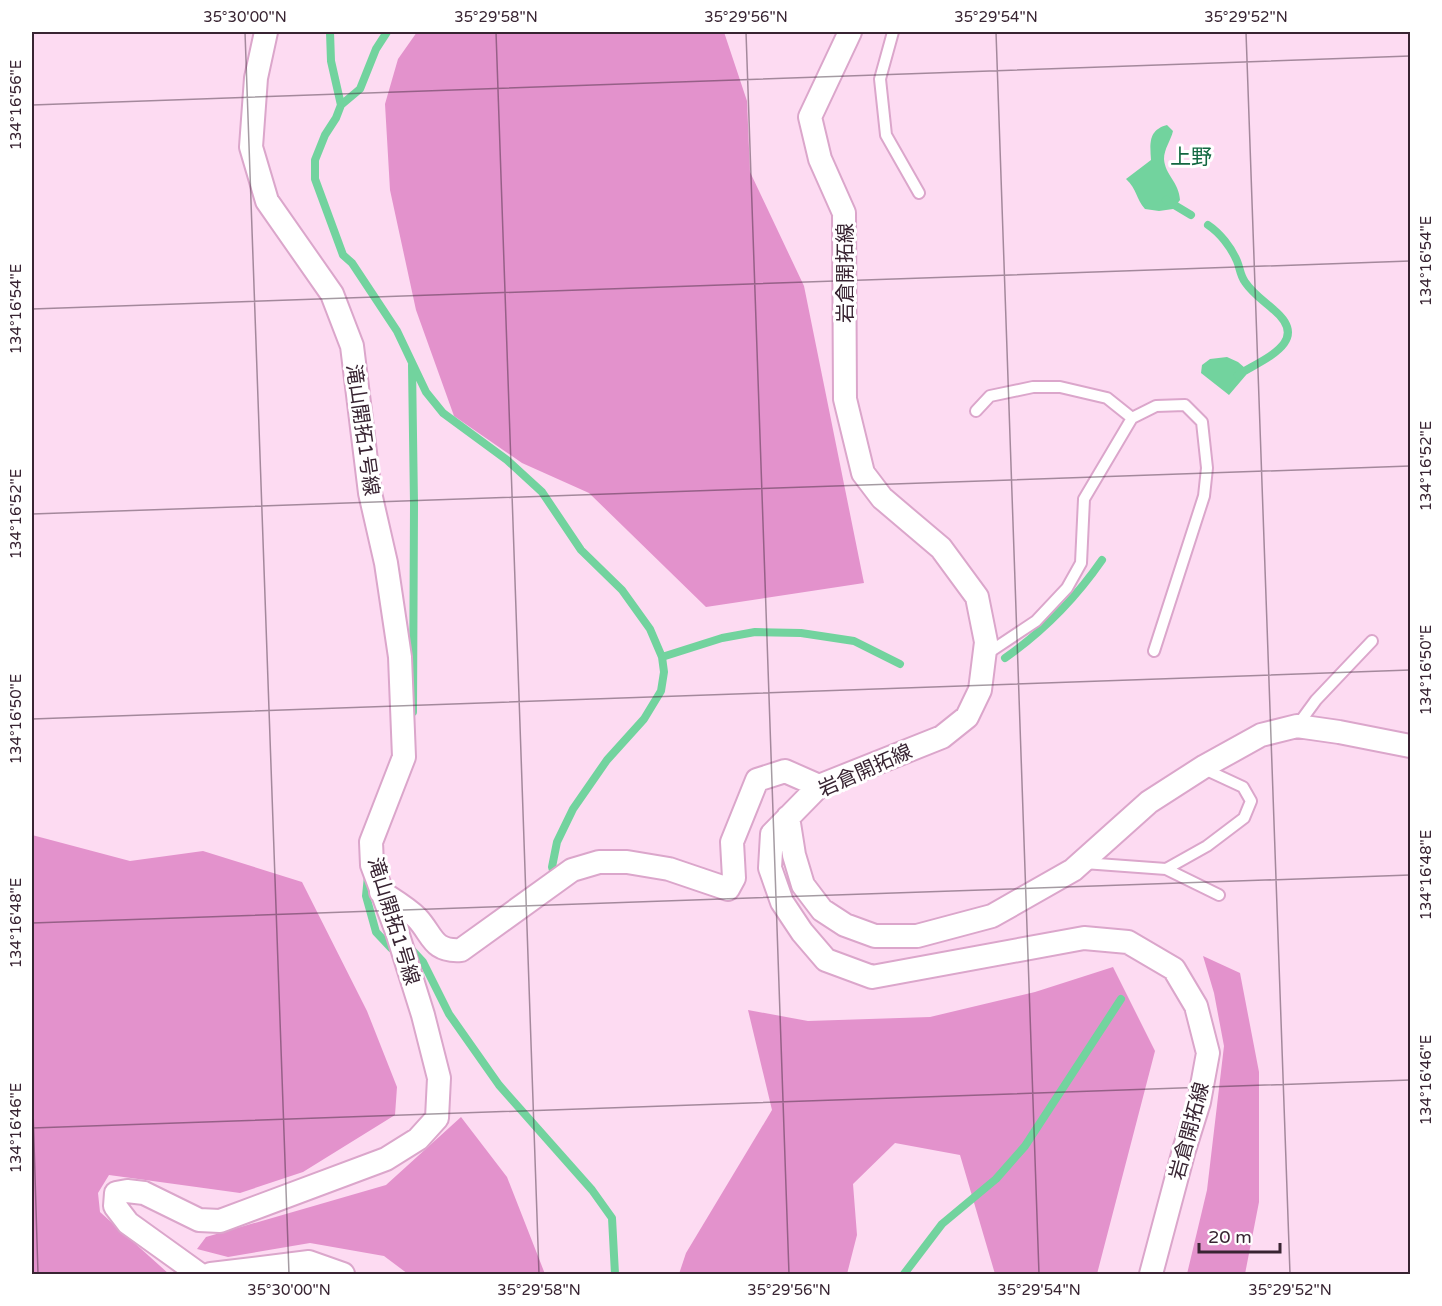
<svg xmlns="http://www.w3.org/2000/svg" width="1442" height="1306" font-family="'Varela Round','Noto Sans JP',sans-serif">
<style>
.forest{fill:#e392cc}
.water{fill:#72d39e}
.lines{fill:none;stroke-linecap:round;stroke-linejoin:round}
.stream{stroke:#72d39e;stroke-width:8}
.service-casing{stroke:#dba6cb;stroke-width:14}
.minor-casing{stroke:#dba6cb;stroke-width:26}
.service{stroke:#fff;stroke-width:10}
.minor{stroke:#fff;stroke-width:22}
.ticks{fill:none;stroke:#382432;stroke-width:1.5;stroke-opacity:0.45}
.labels{text-anchor:middle;stroke-width:6;stroke-linejoin:round;paint-order:stroke}
.street-label{font-size:20px;fill:#382432;stroke:#fff}
.neighbourhood-label{font-size:21px;fill:#126841;stroke:#fff}
.neatline{fill:none;stroke:#382432;stroke-width:2}
.ticks-label{font-size:15px;text-anchor:middle;fill:#382432}
</style>
<rect width="100%" height="100%" fill="#fddbf2"/>
<!-- forest -->
<path class="forest" d="M417,32h307l23,69 3,71 54,114 60,297 -158,24 -117,-114 -67,-30 -68,-47 -38,-106 -26,-120 -5,-86 13,-45z
M32,835l98,26 73,-10 99,31 65,129 30,76 -2,28 -92,57 -63,21 -131,-18 -11,18 2,19 69,62h-137z
M1203,956l37,17 19,99v130l-14,72h-58l20,-84 17,-144 -10,-53z
M1113,967l42,84 -58,223h-102l-35,-119 -65,-12 -42,41 4,51 -10,39h-168l7,-21 86,-143 -24,-100 60,11 122,-4 105,-25z
M461,1117l46,60 38,97h-137l-24,-18 -74,-13 -82,14 -31,-8 9,-12 180,-52z"/>
<!-- water -->
<path class="water" d="M1167,125l6,6c-2,9 -9,18 -9,28 1,16 15,23 16,41l-7,9 -14,2 -14,-2c-9,-10 -8,-20 -19,-30l25,-19c-1,-16 -3,-30 16,-35z
M1227,357l11,5 7,6 1,7 -17,20 -28,-22 1,-8 8,-6z"/>
<g class="lines">
<!-- stream -->
<path class="stream" d="M330,32l1,29 10,44 -5,13 -11,17 -10,25v19l28,76 9,8 45,68 29,61 17,21 64,47 35,32 39,58 41,40 28,39 12,28 2,15 -3,19 -17,28 -37,41 -34,49 -16,33 -5,25 2,7
M341,105l19,-16 16,-40 11,-17
M1166,200l25,15
M1208,225c12,8 23,22 29,36 3,7 3,14 8,21 8,12 19,19 29,28 38,32 -11,49 -36,65
M412,365l2,139 -1,208
M662,657l60,-19 33,-6 46,1 53,8 46,23
M1005,658c40,-28 70,-59 97,-98
M368,876l-2,20 10,36 15,16
M411,949l12,13 26,52 50,71 93,105 20,28 3,56
M904,1274l38,-50 54,-45 29,-33 96,-147"/>
<defs>
<path id="service" d="M893,32l-13,47 6,56 33,58
M976,411l14,-15 43,-9h27l47,11 25,20
M985,655l51,-34 31,-33 14,-25 3,-64 48,-81 24,-12 29,-1 17,17 5,46 -3,28 -50,155
M1297,726l19,-26 56,-59
M1084,863l82,6 53,26
M1166,869l41,-23 37,-28 7,-17 -8,-14 -41,-19"/>
<path id="minor" d="M850,32l-40,85 10,42 24,54 1,186 18,74 19,25 59,50 36,49 9,45 -6,48 -13,27 -25,20 -123,49 -47,48 -2,34 12,34 20,30 24,28 46,17 212,-39 44,4 46,27 22,37 12,47 -9,49 -15,48 -33,124
M788,817l6,38 9,30 19,25 23,15 30,11h42l75,-20 81,-46 76,-68 56,-36 56,-31 36,-9 42,6 71,14
M381,892c12,8 26,16 36,26 16,17 15,34 44,32l111,-80 27,-8h28l42,7 59,20 6,-11 -2,-36 25,-62 28,-9 34,15
M199,1274l-71,-51 -13,-17 1,-13 11,-2 17,2 55,27 21,1 166,-62 32,-20 19,-21 2,-40 -16,-63 -26,-83 -25,-67 -1,-23 33,-85 -4,-100 -14,-94 -16,-70 -18,-147 -20,-52 -65,-93 -16,-54 5,-69 10,-46
M211,1274l98,-12 34,12"/>
</defs>
<!-- service casing -->
<use href="#service" class="service-casing"/>
<!-- minor casing -->
<use href="#minor" class="minor-casing"/>
<!-- service -->
<use href="#service" class="service"/>
<!-- minor -->
<use href="#minor" class="minor"/>
</g>
<!-- ticks -->
<path class="ticks" d="M245,32l44,1242M496,32l43,1242M746,32l43,1242M996,32l43,1242M1246,32l44,1242M32,105l1378,-49M32,309l1378,-48M32,514l1378,-48M32,719l1378,-49M32,923l1378,-48M32,1077l6,197M32,1128l1378,-48"/>
<g class="labels">
<!-- street labels -->
<g class="street-label">
<text transform="translate(845 273) rotate(-90)" y="7">岩倉開拓線</text>
<text transform="translate(363 430) rotate(82)" y="7">滝山開拓1号線</text>
<text transform="translate(865 770) rotate(-24)" y="7">岩倉開拓線</text>
<text transform="translate(394 921) rotate(73)" y="7">滝山開拓1号線</text>
<text transform="translate(1189 1131) rotate(-75)" y="7">岩倉開拓線</text>
</g>
<!-- neighbourhood labels -->
<g class="neighbourhood-label">
<text x="1191" y="164">上野</text>
</g>
</g>
<!-- border -->
<rect width="1442" height="1306" fill="none" stroke="#ffffff" stroke-width="66"/>
<!-- scale -->
<path d="M1199 1243v9h81v-9" fill="none" stroke="#382432" stroke-width="3"/>
<text x="1208" y="1243" font-size="18" fill="#382432" stroke="#ffffff" stroke-width="4.5" paint-order="stroke">20 m</text>
<rect x="33" y="33" width="1376" height="1240" class="neatline"/>
<g class="ticks-label">
<text x="245" y="22">35°30'00"N</text>
<text x="496" y="22">35°29'58"N</text>
<text x="746" y="22">35°29'56"N</text>
<text x="996" y="22">35°29'54"N</text>
<text x="1246" y="22">35°29'52"N</text>
<text transform="translate(16 105) rotate(-90)" y="5">134°16'56"E</text>
<text transform="translate(1426 261) rotate(-90)" y="5">134°16'54"E</text>
<text transform="translate(16 309) rotate(-90)" y="5">134°16'54"E</text>
<text transform="translate(1426 466) rotate(-90)" y="5">134°16'52"E</text>
<text transform="translate(16 514) rotate(-90)" y="5">134°16'52"E</text>
<text transform="translate(1426 670) rotate(-90)" y="5">134°16'50"E</text>
<text transform="translate(16 719) rotate(-90)" y="5">134°16'50"E</text>
<text transform="translate(1426 875) rotate(-90)" y="5">134°16'48"E</text>
<text transform="translate(16 923) rotate(-90)" y="5">134°16'48"E</text>
<text transform="translate(1426 1080) rotate(-90)" y="5">134°16'46"E</text>
<text transform="translate(16 1128) rotate(-90)" y="5">134°16'46"E</text>
<text x="289" y="1295">35°30'00"N</text>
<text x="539" y="1295">35°29'58"N</text>
<text x="789" y="1295">35°29'56"N</text>
<text x="1039" y="1295">35°29'54"N</text>
<text x="1290" y="1295">35°29'52"N</text>
</g>
</svg>
